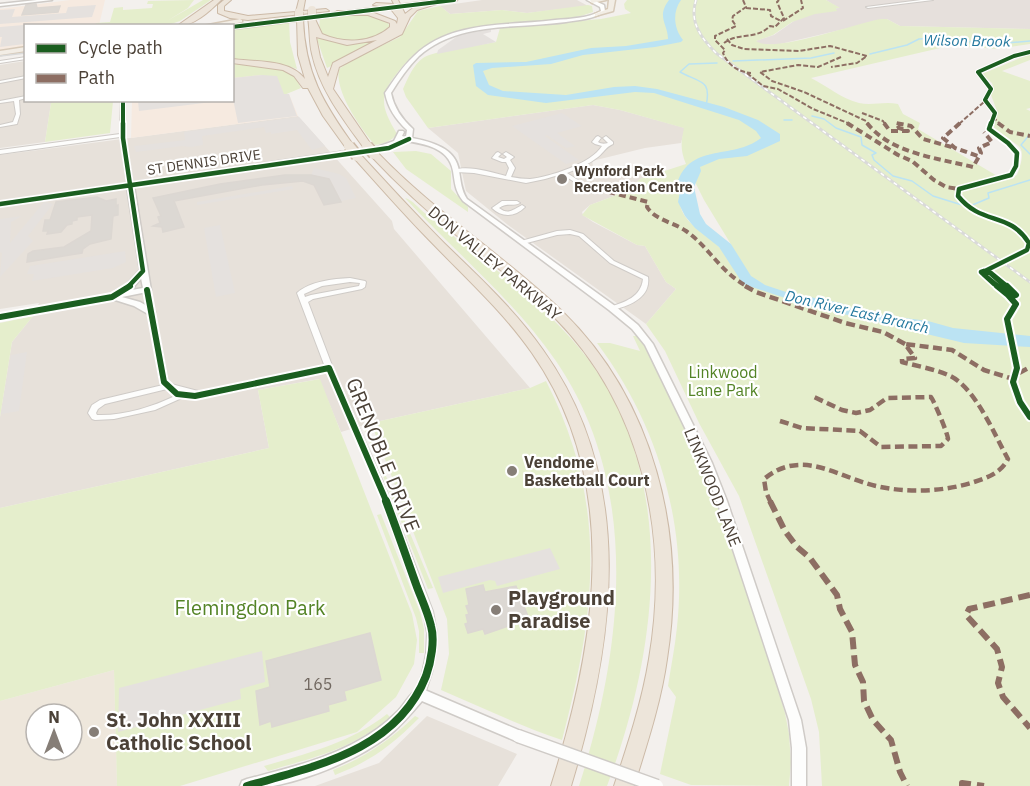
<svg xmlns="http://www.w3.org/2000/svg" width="1030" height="786" font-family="'IBM Plex Sans',sans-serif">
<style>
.residential{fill:#e7e1da}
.commercial{fill:#f6eae0}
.industrial{fill:#e6e0dc}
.education{fill:#eee7dc;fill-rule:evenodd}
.green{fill:#e5eecc;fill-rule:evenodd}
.parking{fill:#e5e1de}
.water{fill:#bbe3f3}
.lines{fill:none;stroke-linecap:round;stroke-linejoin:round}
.stream{stroke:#bbe3f3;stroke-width:1.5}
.building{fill:#dcd8d3;stroke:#dcd7d2;stroke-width:1.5}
.tertiary-tunnel{stroke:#d1cdc9;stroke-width:7;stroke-dasharray:7 4;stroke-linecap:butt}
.minor-casing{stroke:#cfcbc7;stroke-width:2}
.tertiary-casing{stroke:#cfcbc7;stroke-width:3}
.primary-casing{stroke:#d7cab9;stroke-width:3}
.motorway-casing{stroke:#ccbaa7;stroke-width:2}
.minor{fill:#fdfdfc;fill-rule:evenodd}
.tertiary{fill:#fdfdfc;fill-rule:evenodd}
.primary{fill:#f2ede5;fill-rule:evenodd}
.motorway{fill:#ede5da;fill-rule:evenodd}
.tram{stroke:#dadad9;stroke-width:1.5}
.rail-casing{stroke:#dadad9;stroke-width:3}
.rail{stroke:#fff;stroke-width:1.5;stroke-dasharray:4;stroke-linecap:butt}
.tertiary-bridge-casing{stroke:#cfcbc7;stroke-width:15;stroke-linecap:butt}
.motorway-bridge-far1-casing{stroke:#ccbaa7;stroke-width:9;stroke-linecap:butt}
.motorway-bridge-casing{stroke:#ccbaa7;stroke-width:13;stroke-linecap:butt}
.tertiary-bridge{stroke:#fdfdfc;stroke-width:12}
.motorway-bridge-far1{stroke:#ede5da;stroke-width:8}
.motorway-bridge{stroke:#ede5da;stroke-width:10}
.quiet-far3{stroke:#8d6e63;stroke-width:2;stroke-dasharray:5 2;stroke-linecap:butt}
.quiet-far2{stroke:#8d6e63;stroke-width:4;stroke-dasharray:7 4;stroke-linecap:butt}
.quiet-far1{stroke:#8d6e63;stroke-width:4.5;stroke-dasharray:9 4.5;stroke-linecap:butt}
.quiet{stroke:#8d6e63;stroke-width:6;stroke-dasharray:12 6;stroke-linecap:butt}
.cycleway-far3-casing{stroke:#fff;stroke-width:6}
.cycleway-far2-casing{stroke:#fff;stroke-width:8}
.cycleway-far1-casing{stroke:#fff;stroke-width:10}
.cycleway-casing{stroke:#fff;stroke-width:11}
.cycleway-far3{stroke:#1b5e20;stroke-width:4}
.cycleway-far2{stroke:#1b5e20;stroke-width:4.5}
.cycleway-far1{stroke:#1b5e20;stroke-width:6}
.cycleway{stroke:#1b5e20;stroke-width:8}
.poi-dot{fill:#867e77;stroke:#fff;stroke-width:2}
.labels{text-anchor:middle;stroke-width:4.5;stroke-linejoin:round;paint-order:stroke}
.far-street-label{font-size:14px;fill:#4b4137;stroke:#fff}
.far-poi-label{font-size:14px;font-weight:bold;fill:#4b4137;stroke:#fff;text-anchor:start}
.far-water-label{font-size:15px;font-style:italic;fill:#23789e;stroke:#fff}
.street-label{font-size:16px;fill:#4b4137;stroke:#fff}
.park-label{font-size:16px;fill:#538325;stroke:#fff}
.poi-label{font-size:16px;font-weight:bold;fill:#4b4137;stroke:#fff;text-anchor:start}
.near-number-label{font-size:16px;fill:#716860}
.near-street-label{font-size:20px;fill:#4b4137;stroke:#fff}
.near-poi-label{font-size:20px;font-weight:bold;fill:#4b4137;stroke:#fff;text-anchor:start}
.near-park-label{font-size:20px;fill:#538325;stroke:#fff}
</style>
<rect width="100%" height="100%" fill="#f3f0ed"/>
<!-- residential -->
<path class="residential" d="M482,0h95l11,6 -61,7 -25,-3 -52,4 -10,-8z
M25,61l1,39 43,1 -18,2 -6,39 -45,6v-83z
M593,105l27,5 65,18 -4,15 -36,5 -53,13 2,10 40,-6 15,12 -9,2 -9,8 -17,9 -24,9 -8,7 1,3 10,7 44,23 8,1 21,36 10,7 -30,35 -138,-99 -42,-34 -8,-38 -30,-25z
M298,116l94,105 2,8 136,159 -159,35 -30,9 -22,-53 -61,11 11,58 -269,60v-91l12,-75 21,-26 6,-13 -39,6v-154z
M427,716l90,38 -19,32h-183l64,-23z"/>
<!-- commercial -->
<path class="commercial" d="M70,0h35l-6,25 -73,1 -1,20 -25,4v-41z
M233,69l44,7 7,18h5l9,22 -167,22 1,-37 100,-1z"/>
<!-- industrial -->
<path class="industrial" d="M826,0h204v29l-130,-3 -13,-7 -111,26 -17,-1 -4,-3 19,-6 34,-24 31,-3z"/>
<!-- education -->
<path class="education" d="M114,670l3,116h-117v-85zM36,714h36v36h-36z"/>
<!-- green -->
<path class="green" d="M194,0l-6,8 -21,13 36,-21h8l-31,21 -12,4 -73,1 1,-3 14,-1 4,-14 9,-1v3l29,-2 1,-4h-6l1,-3z
M627,0h199l14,8h-4l1,3 -22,3 -23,8 -19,13 -17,6c16,13 101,-18 125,-22h6l13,7 130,3v15l-34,5 -43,-4 -142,33c16,8 31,21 48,25 13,3 25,-2 39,1l5,10 17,9 -2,6 86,51 13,-5c13,-35 -1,-27 -24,-46l4,-18 -6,-16 3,-6 -2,-6 -10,-9 48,-20v6l-28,11 28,10v27l-4,1 4,2v675h-208l-3,-54 -8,-33 -72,-203 -40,-73 -34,-72 -19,-27 30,-35 -10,-7 -21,-36 -8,-1 -55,-30 8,-10 24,-9 17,-9 9,-8 46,-15c-6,-14 -5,-22 -2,-36l-64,-18 -27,-5 -165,23 -22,-31 -3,-8c5,-11 10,-24 20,-31 9,-7 58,-13 73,-16l4,-14 101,-9 30,-6 -6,-4 -1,-5zM687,166l17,34 28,46 -11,3c-17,-19 -46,-27 -41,-57l-4,-4z
M588,5l4,1 1,6 -12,4c-18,3 -36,6 -55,7 -53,3 -92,3 -128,49 -20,24 -17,35 -1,62 -5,7 -14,10 -22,11 -14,-16 -41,-54 -36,-76l13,-9 48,-23 18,-26 22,-5 10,8 52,-4 25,3z
M331,15h37l19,6 3,6c-16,17 -47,15 -67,8l-4,-6 1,-12z
M289,20l1,22 7,27 -13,-4 -51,-6 -1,-30z
M320,38l18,4 45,-4 -4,4 -52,26 -10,-29z
M233,63l48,6 13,6 7,13 -17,7 -22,-20 -29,3z
M69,100l44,1 -3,32 -65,9 6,-39z
M416,151l15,3 20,17v18l17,18v5l-62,-43 -13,-17z
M405,198c8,2 14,11 21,16 22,18 45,36 68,54 34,27 67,56 94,91 92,124 70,292 19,427h-28c44,-137 63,-299 -23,-425 -42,-61 -101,-109 -151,-163z
M33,316l-21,26 -12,75v-94z
M633,336h5l11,16 62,135 57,170 17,56 4,21 2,29 -2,23 -98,-1 -31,-11 16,-77 -8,-11c3,-20 7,-39 9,-59 11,-102 -19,-203 -80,-284h13l30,8z
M320,379l92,235 5,26 -3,24 -18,33 -39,35 -177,54h-63l-3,-116 -114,31v-193l269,-60 -11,-58z
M546,381c63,123 50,230 16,359 -42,-14 -81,-33 -121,-50l8,-36 -2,-35 -76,-196 159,-35z
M365,426l68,162 -5,1 -64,-161z
M381,514l39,98 4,17v24h-5v-22l-3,-13 -39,-103z
M387,714l3,3c-39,33 -75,40 -122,54l-4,-5c45,-13 86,-23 123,-52z
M415,716l4,2c-28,28 -48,43 -84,57l-2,-5c33,-13 57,-30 82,-54z"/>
<!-- parking -->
<path class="parking" d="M96,5l-4,12 -92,7v-14l15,-1 -3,8 54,-4 2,-6z
M36,24l-10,2 -1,18 -25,3 2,-10h-2v-10z
M491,29v3l-8,2 13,8 -59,12 1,-4 21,-15z
M262,75l15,1 7,18h5l8,22 -59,7 -5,-24v-21z
M138,101v-1l82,1 -81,10z
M562,113l20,13 -25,7 18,13 -9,2 -19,-13 -2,1 34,24 -13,4 -54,-38z
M299,117l26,29 -13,4 -15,-20 -26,4v-2l-5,1 -2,-6 -62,9 1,9 -12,2 -9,-1 -46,6 -2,-6 51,-6 -1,-8z
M314,168l25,6 7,4 10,20 -15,3 -10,-20 -5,-3 -15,-3z
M292,186l1,3 -96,16v-3z
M44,202l9,2 -25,32 5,5 -33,36 2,-24 -2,-1v-33l22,-3 -11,6 -1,21z
M220,225l15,68 -19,4 -12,-69z
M125,251l1,11 -13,6 -81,13 2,-7h-7l3,-8z
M27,352l-8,59 -18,3 10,-59z
M550,548l10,21 -63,17 -2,-5 -5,-1 -47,13 -5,-16z
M262,651l3,31 -25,7 1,10 -123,33 1,-44z"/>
<!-- water -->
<path class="water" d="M669,0h12c-9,12 -7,29 2,40l-2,2 -26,5 -72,8 -32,9 -59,4 -9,3 6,14 14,6 63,4 48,-8 21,-1 22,3 67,18 34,13 22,14v7l-33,15 -28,3 -19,8 1,4 -7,16 6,27 6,10 25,20 20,32 14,9 24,8 52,10 11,6 22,5 54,7 25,7 77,8v11l-66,-4 -158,-38 -63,-21 -24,-37 -24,-19 -10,-12 -7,-14 2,-10 -4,-4c11,-47 56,-27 85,-50l-5,-7 -17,-11 -85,-27 -19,-1 -89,11 -58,-8 -12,-9 -3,-21 3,-2 50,-1 65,-14 35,-2 42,-7c0,-15 -12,-22 1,-39z"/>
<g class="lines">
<!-- stream -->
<path class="stream" d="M870,54l37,-9 12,-6 15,-1 60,6 36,-3
M733,61l78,-3 23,-5
M706,106c6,-27 -6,-23 -26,-34l9,-8 28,-1
M812,116l12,3 12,9 25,9 1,8 14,8 -4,2 2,5 19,16 19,5 21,15 29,9
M784,120h8
M1030,134l-9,11 9,9
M970,206l19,-8 -1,-5 42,-13"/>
</g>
<!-- building -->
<path class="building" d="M36,4l1,4 23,-2 -2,6 -36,3 4,-10z
M285,175h26l18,4 12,23 -17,3 -10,-20 -11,-4 -41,4 -88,16 10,26 -21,5 -1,-5 -9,-1 7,-3 -2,-6 3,-1 -8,-18 67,-14z
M97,197l9,4 10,-2v7l2,-1v10l-5,1 -2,23 -21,5 -7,5 -1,4 -55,9 1,-8 5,-3 31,-4 27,-16 1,-16 -15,2v3l-5,1v3l-5,1 -6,7 -14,2 1,-3h-5l2,-11h5l6,-18z
M483,585l2,7 31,-6 13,33 -44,15 -2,-5 -15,4 -3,-9 3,-1 -2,-8 3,-1 -3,-8 3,-1 -3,-16z
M370,633l11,47 -37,11 2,9 -18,5 1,6 -57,16 -1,-6 -11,4 -4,-34 14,-4 -4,-26z"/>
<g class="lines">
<!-- tertiary-tunnel -->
<path class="tertiary-tunnel" d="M340,154l32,-4"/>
<defs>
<path id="minor" d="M921,0h12l-65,8 -2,-1z
M26,57v2l-26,4v-2z
M26,76v2l-26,5v-2z
M26,96v2l-7,2 1,14 -3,10 -17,3v-2l13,-3 3,-8 -2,-13 -14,2v-2z
M121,100h4v35l8,50 -1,1h-4l-1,-1 -7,-48 -120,17v-4l120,-16z
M606,136l7,6v2c-7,3 -9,8 -15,13 -9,7 -20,12 -31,16l17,11v2l-2,1 -20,-13 -17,5 -19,4 -52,-10 -18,-1 -3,-2c16,-5 37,2 53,6l3,-8 -3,-6h-4l-10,-4 4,-5 2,-1 3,2 -3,3 6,2 3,-2 -4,-3 3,-2 8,5 -4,3 5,8 -4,9c6,1 12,2 19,2 19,-2 61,-15 72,-33l-7,-2 -3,-2 4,-5 2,-1 3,2 -3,4c3,2 6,2 10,1l-5,-5z
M502,201h15l3,2c-7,4 -13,-1 -21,5 9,7 14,2 23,-3l3,2c-10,10 -23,11 -33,1z
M570,230l13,4 31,27 34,16c3,21 -19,29 -36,33l-2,-1 -1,-1 1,-1c15,-5 31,-10 33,-28l-33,-16 -31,-27 -9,-2 -13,1 -34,9 -3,-2 1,-1 36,-10z
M350,278l15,3 1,1 -1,5 -3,2 -49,10 -5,3 25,66 53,121 47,122 4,22 -1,20 -4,20 -8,24 -4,2 -4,-2 -1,-3 7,-21 4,-20 1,-20 -4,-22 -45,-122 -51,-118 -132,28 -11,-2 -29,13 -41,9 -19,1 -3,-1 -4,-6 4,-8 8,-5 63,-15 -3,-3 -16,-92 1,-1 2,-1 3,2 18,91 3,3 31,8 123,-25 -28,-74c13,-12 36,-14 53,-15zM350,282l10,1 -1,3 -48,9 -6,2 -1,-3 18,-8zM167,389l8,7c-23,11 -52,20 -78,19l-1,-2 2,-4 7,-5z"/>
<path id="tertiary" d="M37,0h15l-52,6v-2z
M587,0h6l11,5 1,6c-10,8 -26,9 -39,11 -50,7 -107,-1 -147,34 -11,11 -20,24 -28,37 3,15 11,26 22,36l-1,9c20,4 44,10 47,33 2,11 2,19 8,28l148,107 23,19 15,19 59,119 15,38 74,219 5,28v38h-14v-38l-3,-28 -72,-219 -15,-38 -57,-118 -13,-16 -23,-19 -146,-109c-8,-10 -8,-18 -10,-30 -4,-25 -33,-28 -53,-31l-2,3 -26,9 -3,-2 25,-9 5,-10h4l1,1 -2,4 4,1 1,-7c-11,-10 -19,-22 -22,-37 9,-13 17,-26 29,-37 37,-36 94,-30 141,-36 14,-1 34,-2 46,-9l-1,-4z
M340,152l3,2 -1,1 -208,31 17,104 -4,2 -25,5 18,5 14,8 1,2 -1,2h-6l-14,-8 -22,-7 -112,20v-4l114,-21 1,-3 12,-7 13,-14 -13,-83 -127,19v-4zM141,278l2,10 -17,3 7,-3z
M420,688l103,44 1,4 -1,4 -5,2 -96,-41c-11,13 -22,26 -35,36 -30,23 -78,42 -114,49 -11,0 -22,0 -33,0l2,-5 5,-2c45,-12 91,-22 130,-50 7,-5 14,-11 21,-18 7,-7 12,-19 22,-23z"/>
<path id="primary" d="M439,0h18l-225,29v-3h-2z
M590,0h16l-14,3z
M609,0h6l-2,11 -18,5v-2l13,-5z
M240,19l2,1v2l-20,4h-19z
M26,47v4l-26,4v-4z"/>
<path id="motorway" d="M214,0h7c-12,12 -27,26 -44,26z
M224,0h7l-7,6v5l24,5 48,-4 3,-12h6l-2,11 23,-2 3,2 -81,9 -18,-2 -12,-5v-8z
M392,0h6l7,14 8,-6 27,-8 3,2 -26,8 -7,7 -8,17 -63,33 -6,22 39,57 -5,3 -3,-1c-21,-29 -44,-58 -52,-94 -3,-12 -2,-25 -4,-36l6,-1 8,17c22,10 50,9 68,-7v-4l-22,-8h-31l-3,-2 3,-2h32l26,10 2,3 1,-6 -8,-10 -17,-3 3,-2 18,1zM316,37l31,8 30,-5 -44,23 -5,14 -8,-20z
M297,18l6,1c2,54 20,84 51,127l-2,2h-6l-23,-32 -15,-28h-5l-9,-12 -11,-6 -51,-7v-4c24,3 58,0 73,20l-7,-24z
M371,152h6c57,60 127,103 186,160 91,89 124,222 104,347 -6,43 -20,85 -33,127h-20c14,-42 28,-84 35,-127 21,-122 -6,-252 -94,-341 -29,-29 -62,-54 -94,-79 -32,-26 -62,-53 -90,-83z
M354,154h6c28,30 55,60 84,89 35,34 71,67 99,107 94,132 72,290 28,436h-20c45,-141 72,-303 -19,-433 -27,-39 -62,-71 -95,-105 -29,-29 -56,-60 -83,-90z"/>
</defs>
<!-- minor casing -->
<use href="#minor" class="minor-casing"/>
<!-- tertiary casing -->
<use href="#tertiary" class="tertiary-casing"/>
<!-- primary casing -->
<use href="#primary" class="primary-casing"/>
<!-- motorway casing -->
<use href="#motorway" class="motorway-casing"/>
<!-- minor -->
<use href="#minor" class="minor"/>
<!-- tertiary -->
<use href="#tertiary" class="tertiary"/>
<!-- primary -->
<use href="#primary" class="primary"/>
<!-- motorway -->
<use href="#motorway" class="motorway"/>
<!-- tram -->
<path class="tram" d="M227,26l211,-26
M0,56l26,-3"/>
<defs>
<path id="rail" d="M696,0c-7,22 5,38 20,53l314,229"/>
</defs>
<!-- rail casing -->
<use href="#rail" class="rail-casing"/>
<!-- rail -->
<use href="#rail" class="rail"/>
<defs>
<path id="tertiary-bridge" d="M518,736l139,50"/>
<path id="motorway-bridge-far1" d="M312,10v8
M299,12v7"/>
<path id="motorway-bridge" d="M349,146l8,10
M367,146l7,8"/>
</defs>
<!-- tertiary-bridge casing -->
<use href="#tertiary-bridge" class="tertiary-bridge-casing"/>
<!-- motorway-bridge-far1 casing -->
<use href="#motorway-bridge-far1" class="motorway-bridge-far1-casing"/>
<!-- motorway-bridge casing -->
<use href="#motorway-bridge" class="motorway-bridge-casing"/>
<!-- tertiary-bridge -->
<use href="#tertiary-bridge" class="tertiary-bridge"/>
<!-- motorway-bridge-far1 -->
<use href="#motorway-bridge-far1" class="motorway-bridge-far1"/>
<!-- motorway-bridge -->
<use href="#motorway-bridge" class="motorway-bridge"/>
<!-- quiet-far3 -->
<path class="quiet-far3" d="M743,0l3,7 -13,9 -1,4 4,6 -21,10v4l10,10 -2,3c5,12 15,19 28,20
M746,8l24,2 1,6 10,5
M783,21l20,-13 -2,-8
M727,39l5,6 12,4 55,2 31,-5 37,10 -10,7 -26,4
M724,43c14,-11 33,-3 46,-17l5,1 9,-9 -7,-16 2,-2
M841,57l-23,10 -20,-2 -38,7 12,9 32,11 62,29 2,3
M747,73l16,13 15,3 35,20 37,15
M862,113l21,8 2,3
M993,117l7,7
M897,124h5
M959,124l26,-23"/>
<!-- quiet-far2 -->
<path class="quiet-far2" d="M847,123l51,32 14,6 22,19 12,7 13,2
M867,123c24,31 71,35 106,44l8,-14 -2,-5 13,-6 -8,-10
M884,123l6,8h18l-9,-3 -3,-5 15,3 12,13 32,9
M960,123l-17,15 12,10 23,8
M998,123l12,9 20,4
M599,186l10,6 39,10 -1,5c8,13 26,15 39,24 24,17 33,40 62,56"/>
<!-- quiet-far1 -->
<path class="quiet-far1" d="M745,286l11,6 89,31 38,9 22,12
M780,421l22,7 58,3 21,16 60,-1 7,-7c0,-5 -14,-38 -17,-42l-44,1 -17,12 -14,3 -14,-3 -28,-13
M771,503l-5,-11 -2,-13c38,-31 71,-3 112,7 31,7 64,6 95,-3 15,-5 29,-9 37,-24 -14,-25 -33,-73 -60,-84 -14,-6 -31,-9 -46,-13v-3l13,-1 -10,-14 47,6 32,20 26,8 20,-11"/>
<!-- quiet -->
<path class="quiet" d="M770,501l15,30 12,16 13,11 27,37 3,14 12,23 3,33 8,17 1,19 9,19 18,20 9,32 7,14
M1030,595l-61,14 -3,6 31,34 5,18 -4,16 5,14 27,31
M962,786v-3l22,3"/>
<defs>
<path id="cycleway-far3" d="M232,27l222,-27
M123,100v24
M991,124l4,-11 -10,-13 6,-11 -13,-17 36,-16 16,-4"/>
<path id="cycleway-far2" d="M123,123v15l20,133 -15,16
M0,204l389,-56 20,-9
M984,271l-3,1 13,12
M985,271l6,2 17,14
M985,271l42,-21 2,-7c-20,-32 -47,-17 -71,-47l1,-7 52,-14 5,-9 1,-13 -9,-10 -19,-14 2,-6
M985,272l5,1 16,14
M982,273l17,14
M982,273l12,11
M982,273l2,-2
M982,273l3,-1
M994,284l5,3
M994,284l4,3"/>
<path id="cycleway-far1" d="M997,286l11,9
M1005,286l10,9 -2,1
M1007,286l9,9 -3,1
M999,287l9,7
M999,287l9,7
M147,290l17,92 13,12 18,2 134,-28 58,135
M1008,295l8,9 -9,15 10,49 -4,14 7,20 10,15
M1009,295l3,1
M1009,295l3,1
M0,317l112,-20 18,-11"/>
<path id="cycleway" d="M247,786c69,-20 150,-36 179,-110 5,-14 9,-36 5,-50 -3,-13 -9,-26 -14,-39 -10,-28 -20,-57 -31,-86"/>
</defs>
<!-- cycleway-far3 casing -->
<use href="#cycleway-far3" class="cycleway-far3-casing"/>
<!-- cycleway-far2 casing -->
<use href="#cycleway-far2" class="cycleway-far2-casing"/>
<!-- cycleway-far1 casing -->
<use href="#cycleway-far1" class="cycleway-far1-casing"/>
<!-- cycleway casing -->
<use href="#cycleway" class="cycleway-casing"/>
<!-- cycleway-far3 -->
<use href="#cycleway-far3" class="cycleway-far3"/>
<!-- cycleway-far2 -->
<use href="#cycleway-far2" class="cycleway-far2"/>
<!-- cycleway-far1 -->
<use href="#cycleway-far1" class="cycleway-far1"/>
<!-- cycleway -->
<use href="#cycleway" class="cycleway"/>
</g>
<!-- markers -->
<g class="poi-dot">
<circle cx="562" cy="179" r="6"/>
<circle cx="512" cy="471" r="6"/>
<circle cx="496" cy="610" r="6"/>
<circle cx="94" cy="732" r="6"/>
</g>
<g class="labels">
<!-- far-street labels -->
<g class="far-street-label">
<text transform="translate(204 162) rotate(-8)" y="5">ST DENNIS DRIVE</text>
</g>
<!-- far-poi labels -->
<g class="far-poi-label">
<text x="574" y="176">Wynford Park<tspan x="574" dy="16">Recreation Centre</tspan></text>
</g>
<!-- far-water labels -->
<g class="far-water-label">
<text transform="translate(967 41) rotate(1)" y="5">Wilson Brook</text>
<text transform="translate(857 312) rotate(13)" y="5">Don River East Branch</text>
</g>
<!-- street labels -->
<g class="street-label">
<text transform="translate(495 263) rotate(40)" y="6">DON VALLEY PARKWAY</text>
<text transform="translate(713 487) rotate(68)" y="6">LINKWOOD LANE</text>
</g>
<!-- park labels -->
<g class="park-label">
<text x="723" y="378">Linkwood<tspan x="723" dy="18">Lane Park</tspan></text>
</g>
<!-- poi labels -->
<g class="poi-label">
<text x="524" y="468">Vendome<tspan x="524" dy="18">Basketball Court</tspan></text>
</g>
<!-- near-number labels -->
<g class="near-number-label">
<text x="318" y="690">165</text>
</g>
<!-- near-street labels -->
<g class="near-street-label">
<text transform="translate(383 455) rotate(68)" y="7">GRENOBLE DRIVE</text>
</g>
<!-- near-poi labels -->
<g class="near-poi-label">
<text x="508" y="605">Playground<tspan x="508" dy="23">Paradise</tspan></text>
<text x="106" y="727">St. John XXIII<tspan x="106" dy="23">Catholic School</tspan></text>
</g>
<!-- near-park labels -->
<g class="near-park-label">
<text x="250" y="615">Flemingdon Park</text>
</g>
</g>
<!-- legend -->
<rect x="24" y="24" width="210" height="78" fill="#ffffff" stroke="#b7b3af" stroke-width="1.5"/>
<rect x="36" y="44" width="30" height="9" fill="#1b5e20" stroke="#b7b3af" stroke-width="1.5"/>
<text x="78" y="54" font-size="18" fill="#4b4137">Cycle path</text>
<rect x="36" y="74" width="30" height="9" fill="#8d6e63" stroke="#b7b3af" stroke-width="1.5"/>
<text x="78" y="84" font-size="18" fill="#4b4137">Path</text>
<!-- north arrow -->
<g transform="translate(54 732)"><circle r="28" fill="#ffffff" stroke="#b7b3af" stroke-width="1.5"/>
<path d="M0-4.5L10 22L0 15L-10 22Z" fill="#867e77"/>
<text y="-9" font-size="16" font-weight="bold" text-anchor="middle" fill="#4b4137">N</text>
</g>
</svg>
